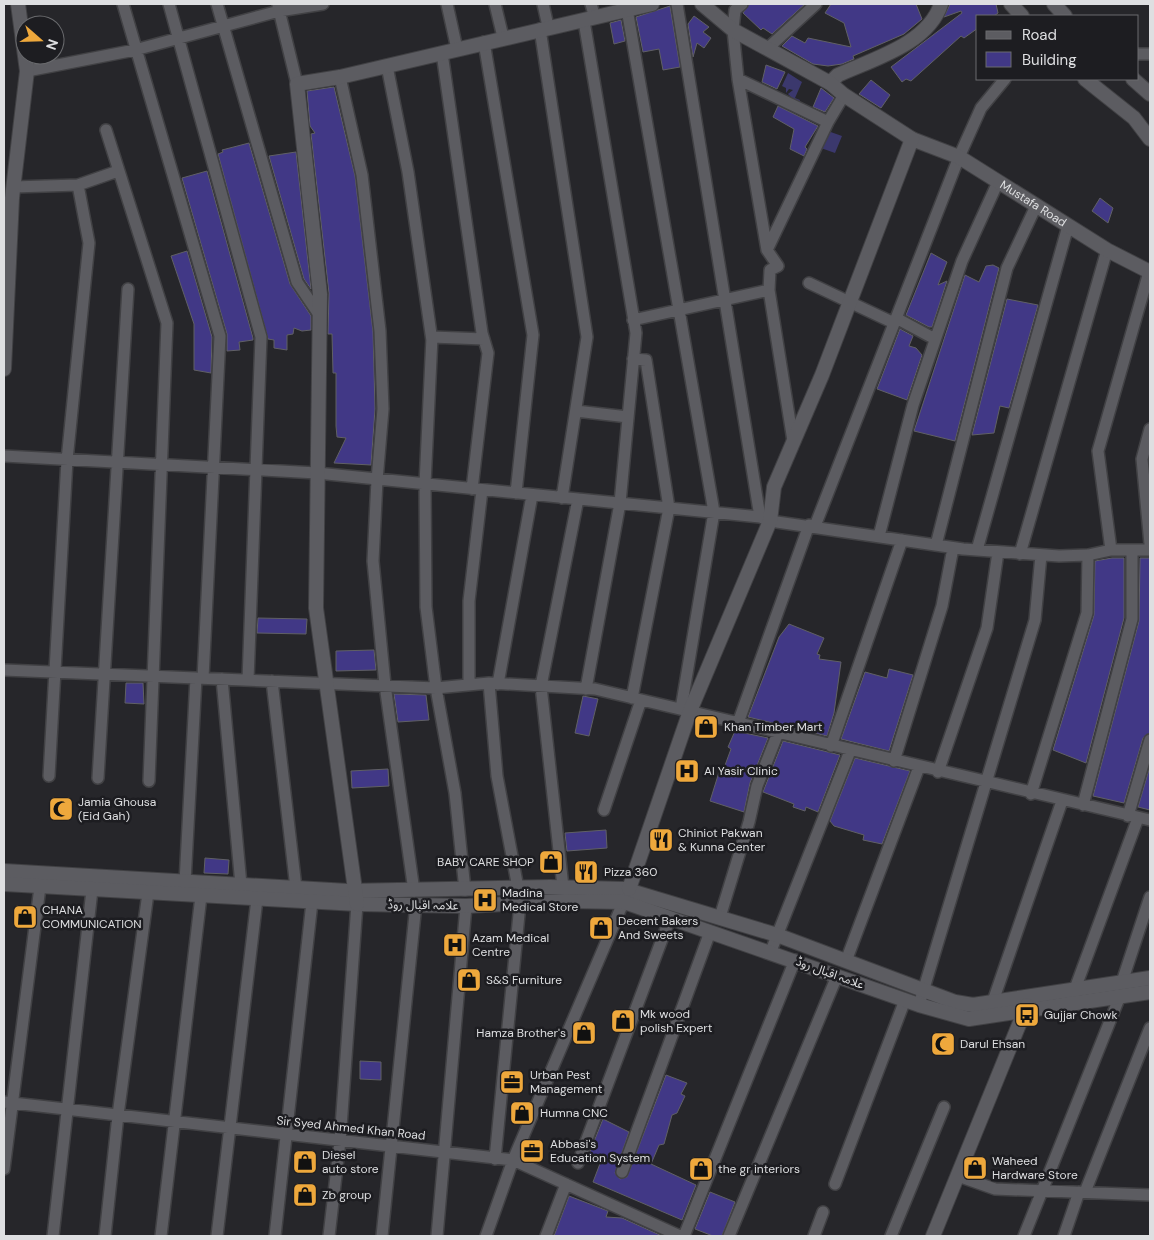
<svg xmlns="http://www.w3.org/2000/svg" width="1154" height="1240" font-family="'DM Sans','Noto Sans Arabic',sans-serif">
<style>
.garden{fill:#3b386d}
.building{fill:#413886;stroke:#606065}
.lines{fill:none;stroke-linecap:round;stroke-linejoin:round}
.minor-casing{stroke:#414144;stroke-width:14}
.tertiary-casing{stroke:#414144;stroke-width:16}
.minor{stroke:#5c5c61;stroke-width:11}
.tertiary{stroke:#5c5c61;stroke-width:14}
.labels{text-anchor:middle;stroke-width:5;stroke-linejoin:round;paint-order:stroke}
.street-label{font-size:12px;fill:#dedfe1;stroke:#1d1d21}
.poi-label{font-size:12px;fill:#dedfe1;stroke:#1d1d21;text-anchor:start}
</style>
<rect width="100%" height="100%" fill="#26262a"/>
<!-- garden -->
<path class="garden" d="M788,73l14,9 -7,16 5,2 -1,3 -9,-4 1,-2 -3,-3 5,-4 -4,-1 -3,4v-5l-4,-2z
M825,130l17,6 -7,17 -17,-6z"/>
<!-- building -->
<path class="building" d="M749,4h56l-33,30 -9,-6 -2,2 -18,-17z
M831,4h85l6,15 -18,15 -51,22 1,3 -12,5 -14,2 -15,-2 -31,-18 10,-10 13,7 3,-5 43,9 -7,-24 -19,-10z
M950,4h46l2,9 -4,3h-16v12l-14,10 -3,-2 -50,45 -5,-2 -4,3 -11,-15 71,-54 -1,-2 -17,6z
M670,6l10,61 -17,3 -4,-21 -16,3 -7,-35z
M694,16l15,11 -6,5 8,6 -7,10 -7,-5 -4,14 -5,-33z
M621,20l4,21 -11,3 -4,-21z
M766,65l19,7 -8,17 -15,-7z
M871,80l19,15 -9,13 -22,-14z
M334,87l21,89 18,156 2,77 -4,56 -37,-2 12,-25 -9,-1 -1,-11v-53h-3l-1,-39h-4l1,-41 -18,-159 4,-1 -5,-7 -3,-35z
M821,88l13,10 -9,14 -12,-5z
M778,106l40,20 -13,21 2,2 -3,7 -14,-7 4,-20 -21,-12z
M249,143l41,141 21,32v14l-9,1 -8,-3 -1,6 -6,1v15l-13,-2v-8l-6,-1 -50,-185 5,-2 -1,-2z
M296,152l15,137 -7,-10 -35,-123z
M207,171l46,167v2l-14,2 1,8 -13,1v-17l-45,-156z
M1100,198l13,10 -5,15 -16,-12z
M187,251l25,86 -1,36 -17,-3v-46l-23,-68z
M931,253l16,9 -9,23 9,-4 -15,46h-3l-23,-12z
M993,265l6,3 -44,173 -41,-10 51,-156 14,7 7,-16z
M1007,299l31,6 -29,103 -9,-2 -6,27 -22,2z
M900,329l13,7 -4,10 7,2 6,7 -15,45 -30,-11z
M1112,558h12v60l-38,145 -33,-13 41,-135 1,-54z
M1140,558h10v175l-7,5 -19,65 -31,-7 46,-175z
M258,618l49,1 -1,15 -49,-1z
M789,624l35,14 -7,16 3,1 -1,4 22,3 -7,51 -7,23 -79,-19 31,-80z
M374,650l2,20 -40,1v-20z
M889,669l24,6 -24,76 -48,-12 24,-67 22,6z
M126,683h17l1,21 -19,-1z
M394,694l32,1 3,25 -31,2z
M583,696l15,3 -9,37 -14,-3z
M735,731l33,7 -18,45 -6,29 -34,-11 10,-32 4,-1 7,-19 -3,-2z
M783,741l57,14 -22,57 -12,-5 -1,4 -12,-4 1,-3 -31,-12z
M855,758l55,13 -28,73 -19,-4 1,-5 -30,-9 -4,-5z
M1150,766v44l-12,-3z
M388,769l1,17 -37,2 -1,-17z
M606,830l1,18 -40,3 -2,-18z
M205,858l24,2 -1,14 -24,-1z
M360,1061l21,1v18l-21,-1z
M666,1075l21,8 -6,11 4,2 -8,17 -5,2 -8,29 -5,1 -8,19 45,21 -14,35 -89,-38 8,-21 -12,-7 14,-35 26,13 -14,41 5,6 7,-2z
M710,1192l25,10 -13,34h-9l-18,-7z
M569,1196l39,15 -2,6 16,1 40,18h-108z"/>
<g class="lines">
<defs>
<path id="minor" d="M123,4l97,332 -17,342
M169,4l92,333 -13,343
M217,4l80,278 23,34
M447,4l10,45
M495,4l8,33
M543,4l5,22
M591,4l4,14
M677,4l83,513
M742,4l-7,6 -2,20 5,49 29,171 11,16 -8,4 -1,20 24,151
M278,6l19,78
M627,9l87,503 -33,197
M584,21l52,312 -16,170 -34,186
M540,29l47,308 -25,161
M484,42l49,293 -17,158
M768,48l48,-44
M442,53l40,280 6,20 -16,136
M1138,54h12
M387,66l21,106 24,169
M27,71l108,-21 144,-39 44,-7
M340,77l22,98 18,156 3,78 -6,71 -4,81 12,124 29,206
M738,79l90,43
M106,130l61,193 -18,458
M13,187l65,-2 40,-14
M767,250l61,-128 16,-27
M809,283l85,40
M896,318l39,21
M633,320l136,-30
M576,411l52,6
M1150,429l-8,30 8,85
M4,456l313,17 443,44 10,4 193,28 96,7 29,-1 23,-5h39
M815,526l144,-369 22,-49 24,-29
M879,536l34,-131 49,-144 36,-79
M936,545l71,-277 29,-62
M977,550l91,-324
M1111,550l-13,-99 51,-179
M1020,554l87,-304
M4,670l432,18 53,-5 106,6 555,131
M222,679l19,206
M272,681l24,207
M489,683l8,93 21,112
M498,684l34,-189
M469,685v-84l13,-111
M632,698l37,-190 -23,-148 -13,-1
M738,723l71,-198
M831,746l71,-206
M894,761l48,-155 11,-58
M938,772l49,-144 11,-76
M49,776l18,-316 22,-217 -11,-58
M98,778l30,-489
M1031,794l56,-181 1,-58
M1083,805l49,-186v-68
M604,810l37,-110
M1128,816l22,-76
M185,882l11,-204
M563,887l-22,-201 37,-187
M465,890l-10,-97 -19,-105 -10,-81 -1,-123 7,-147 52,2
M720,917l29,-95 8,-36 21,-53
M771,951l79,-200
M846,961l73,-194
M1122,982l28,-85
M1072,997l66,-179
M919,1005l116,-385 6,-65
M991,1007l71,-206
M4,1102l509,58 167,76
M495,1159l25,-255
M578,1163l92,-245
M4,1169l36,-282
M622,1172l88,-240
M958,1176l37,13 155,6
M835,1184l70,-184
M1085,1192l65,-164
M53,1236l39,-346
M105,1236l13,-121 30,-222
M161,1236l40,-340
M217,1236l40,-337
M275,1236l37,-334
M329,1236l11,-95 17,-237
M382,1236l34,-332
M437,1236l29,-330
M486,1236l27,-76 113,-264
M546,1236l20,-52
M684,1236l111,-276
M729,1236l108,-260
M814,1236l9,-24
M891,1236l53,-129
M1024,1236l96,-240
M1064,1236l15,-44"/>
<g id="tertiary">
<path d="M1011,4l11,12"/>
<path d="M1054,4l11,12"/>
<path d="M1085,79l49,39 16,21"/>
<path d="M1133,79l17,15"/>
<path d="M830,83l8,-8c35,-16 90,-31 103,-71"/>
<path id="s1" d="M912,139l47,18 148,93 43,22"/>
<path d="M4,369l8,-171 15,-127 -9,-67"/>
<path d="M4,871l344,20 202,-4 74,2 153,46 178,67 18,3 177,-27"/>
<path d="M4,884l353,20 109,2 99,-5 59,1 295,103 50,14 181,-27"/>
<path d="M629,889l61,-178 80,-190 4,-34 48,-112 90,-236 -68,-44 -14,-12 -97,-53 -31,-26"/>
<path d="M357,904l-41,-296 4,-314 -23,-210 43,-7 312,-73"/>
<path d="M933,1236l94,-231"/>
</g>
</defs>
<!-- minor casing -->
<use href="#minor" class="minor-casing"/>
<!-- tertiary casing -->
<use href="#tertiary" class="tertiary-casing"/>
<!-- minor -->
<use href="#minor" class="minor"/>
<!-- tertiary -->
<use href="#tertiary" class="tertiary"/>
</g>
<!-- icons -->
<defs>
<symbol id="shop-square" viewBox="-11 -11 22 22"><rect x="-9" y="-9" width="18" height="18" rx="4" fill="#eea83c" stroke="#1d1d21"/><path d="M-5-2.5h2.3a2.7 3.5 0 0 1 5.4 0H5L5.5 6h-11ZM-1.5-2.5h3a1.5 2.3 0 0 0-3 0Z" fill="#111"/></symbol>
<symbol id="hospital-square" viewBox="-11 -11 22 22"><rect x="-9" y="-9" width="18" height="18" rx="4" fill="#eea83c" stroke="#1d1d21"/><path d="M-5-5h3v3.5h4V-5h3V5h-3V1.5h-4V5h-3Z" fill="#111"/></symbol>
<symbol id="mosque-square" viewBox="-11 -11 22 22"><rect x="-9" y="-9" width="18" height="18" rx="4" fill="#eea83c" stroke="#1d1d21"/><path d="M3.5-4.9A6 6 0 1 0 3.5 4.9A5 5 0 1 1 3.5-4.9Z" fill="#111"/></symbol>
<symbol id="restaurant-square" viewBox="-11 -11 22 22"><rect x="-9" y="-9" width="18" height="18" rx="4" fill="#eea83c" stroke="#1d1d21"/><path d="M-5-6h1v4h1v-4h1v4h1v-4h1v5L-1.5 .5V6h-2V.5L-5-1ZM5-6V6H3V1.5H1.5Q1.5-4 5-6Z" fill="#111"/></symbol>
<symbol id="bus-square" viewBox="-11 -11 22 22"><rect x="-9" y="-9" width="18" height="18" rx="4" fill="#eea83c" stroke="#1d1d21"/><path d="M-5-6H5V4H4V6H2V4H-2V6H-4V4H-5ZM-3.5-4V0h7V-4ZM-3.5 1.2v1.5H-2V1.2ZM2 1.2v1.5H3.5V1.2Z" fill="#111"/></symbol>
<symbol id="office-square" viewBox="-11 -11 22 22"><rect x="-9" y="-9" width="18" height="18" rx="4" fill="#eea83c" stroke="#1d1d21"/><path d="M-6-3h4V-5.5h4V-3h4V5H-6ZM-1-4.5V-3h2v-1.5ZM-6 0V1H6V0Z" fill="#111"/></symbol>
</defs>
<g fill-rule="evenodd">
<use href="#shop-square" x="692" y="713" width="28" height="28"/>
<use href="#hospital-square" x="673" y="757" width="28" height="28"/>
<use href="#mosque-square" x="47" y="795" width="28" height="28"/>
<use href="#restaurant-square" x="647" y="826" width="28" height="28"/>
<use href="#shop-square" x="537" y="848" width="28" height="28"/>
<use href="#restaurant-square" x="572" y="858" width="28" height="28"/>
<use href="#hospital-square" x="471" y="886" width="28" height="28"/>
<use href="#shop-square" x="11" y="903" width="28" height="28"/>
<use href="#shop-square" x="587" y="914" width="28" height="28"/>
<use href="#hospital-square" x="441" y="931" width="28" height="28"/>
<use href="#shop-square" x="455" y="966" width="28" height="28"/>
<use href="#bus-square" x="1013" y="1001" width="28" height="28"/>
<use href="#shop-square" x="609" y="1007" width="28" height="28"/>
<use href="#shop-square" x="570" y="1019" width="28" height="28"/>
<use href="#mosque-square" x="929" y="1030" width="28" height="28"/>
<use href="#office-square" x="498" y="1068" width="28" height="28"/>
<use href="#shop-square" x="508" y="1099" width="28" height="28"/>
<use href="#office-square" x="518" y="1137" width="28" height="28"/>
<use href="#shop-square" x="291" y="1148" width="28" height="28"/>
<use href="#shop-square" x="961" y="1154" width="28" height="28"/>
<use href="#shop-square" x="687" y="1155" width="28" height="28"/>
<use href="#shop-square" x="291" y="1181" width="28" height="28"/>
</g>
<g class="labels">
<!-- street labels -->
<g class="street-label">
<text dy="4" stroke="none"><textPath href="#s1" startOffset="138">Mustafa Road</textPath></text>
<text transform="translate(423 905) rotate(1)" y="4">علامہ اقبال روڈ</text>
<text transform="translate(830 973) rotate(20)" y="4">علامہ اقبال روڈ</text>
<text transform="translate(351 1128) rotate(6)" y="4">Sir Syed Ahmed Khan Road</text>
</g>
<!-- poi labels -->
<g class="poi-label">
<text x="724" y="731">Khan Timber Mart</text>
<text x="704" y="775">Al Yasir Clinic</text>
<text x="78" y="806">Jamia Ghousa<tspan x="78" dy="14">(Eid Gah)</tspan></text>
<text x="678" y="837">Chiniot Pakwan<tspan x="678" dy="14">&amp; Kunna Center</tspan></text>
<text x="534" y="866" text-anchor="end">BABY CARE SHOP</text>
<text x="604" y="876">Pizza 360</text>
<text x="502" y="897">Madina<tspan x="502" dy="14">Medical Store</tspan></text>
<text x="42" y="914">CHANA<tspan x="42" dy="14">COMMUNICATION</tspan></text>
<text x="618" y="925">Decent Bakers<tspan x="618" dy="14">And Sweets</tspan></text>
<text x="472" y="942">Azam Medical<tspan x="472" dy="14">Centre</tspan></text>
<text x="486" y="984">S&amp;S Furniture</text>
<text x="640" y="1018">Mk wood<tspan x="640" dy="14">polish Expert</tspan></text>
<text x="1044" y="1019">Gujjar Chowk</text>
<text x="566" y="1037" text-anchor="end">Hamza Brother's</text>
<text x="960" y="1048">Darul Ehsan</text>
<text x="530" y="1079">Urban Pest<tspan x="530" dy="14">Management</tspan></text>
<text x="540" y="1117">Humna CNC</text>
<text x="550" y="1148">Abbasi's<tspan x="550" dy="14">Education System</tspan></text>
<text x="322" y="1159">Diesel<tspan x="322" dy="14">auto store</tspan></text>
<text x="992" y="1165">Waheed<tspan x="992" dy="14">Hardware Store</tspan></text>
<text x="718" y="1173">the gr interiors</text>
<text x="322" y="1199">Zb group</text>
</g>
</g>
<!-- border -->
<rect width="1154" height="1240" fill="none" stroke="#dedfe1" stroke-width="10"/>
<!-- legend -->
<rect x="976" y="15" width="162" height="65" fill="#1d1d21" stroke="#6a6b6e"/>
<rect x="986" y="31" width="25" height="8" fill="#5c5c61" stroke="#6a6b6e"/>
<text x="1022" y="40" font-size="15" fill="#dedfe1">Road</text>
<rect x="986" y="52" width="25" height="15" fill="#413886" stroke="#6a6b6e"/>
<text x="1022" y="65" font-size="15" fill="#dedfe1">Building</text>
<!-- north arrow -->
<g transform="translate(40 40) rotate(110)"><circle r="24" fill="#1d1d21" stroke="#6a6b6e"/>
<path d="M0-4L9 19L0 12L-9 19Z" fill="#eea83c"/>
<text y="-8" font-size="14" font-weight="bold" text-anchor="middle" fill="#dedfe1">N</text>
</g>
</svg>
